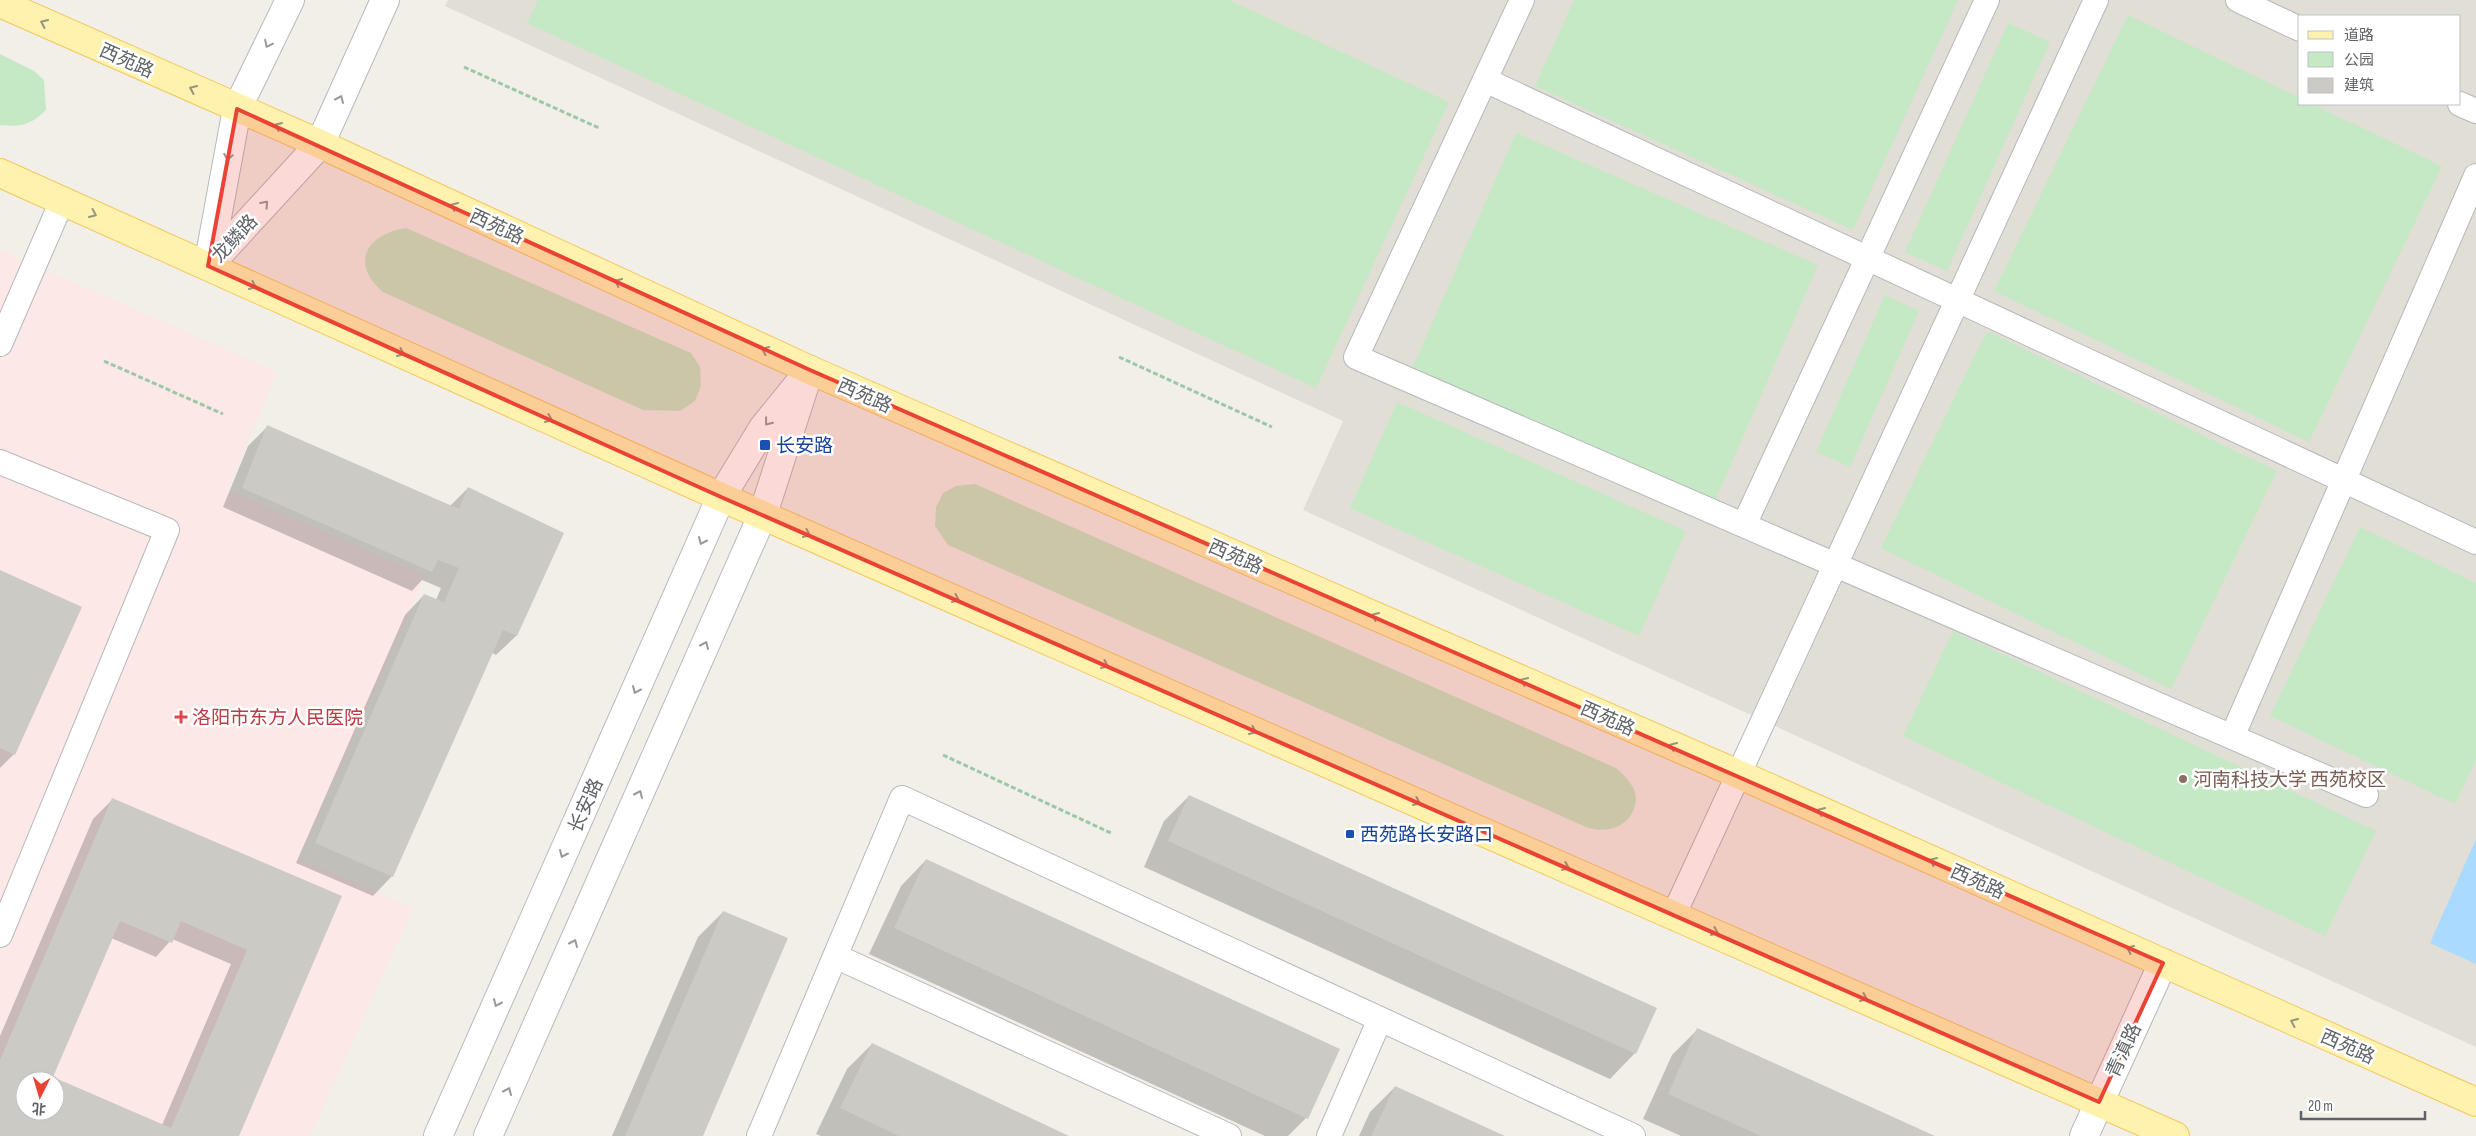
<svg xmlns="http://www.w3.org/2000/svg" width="2476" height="1136" font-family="'Sofia Sans Condensed','Noto Sans SC',sans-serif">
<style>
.education{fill:#e1ded6;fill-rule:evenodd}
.medical{fill:#fce8e6;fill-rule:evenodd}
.green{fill:#c5e8c5}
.water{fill:#aadaff}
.shadow{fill:#0003;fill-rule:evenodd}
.building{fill:#cccac5;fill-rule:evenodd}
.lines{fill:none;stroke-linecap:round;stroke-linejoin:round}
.lane-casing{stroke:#b5b8bc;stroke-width:26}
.street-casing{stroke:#b5b8bc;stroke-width:30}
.secondary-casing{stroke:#b6babf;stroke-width:30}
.primary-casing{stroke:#f2c960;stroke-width:30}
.path{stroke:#9cc7a9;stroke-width:3;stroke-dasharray:5 2.5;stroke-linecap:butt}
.lane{stroke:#fff;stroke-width:24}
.street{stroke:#fff;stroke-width:28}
.secondary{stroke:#fff;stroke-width:28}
.primary{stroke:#fff2af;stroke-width:28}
.oneway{stroke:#979581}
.oneway2{stroke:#979a9d}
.marked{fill:#ea4335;fill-opacity:0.2;stroke:#ea4335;stroke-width:4;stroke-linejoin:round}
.transit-dot{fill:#1a4fb4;stroke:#fff;stroke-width:2}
.health-dot{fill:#e0444e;stroke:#fff;stroke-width:2}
.education-dot{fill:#8d6e63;stroke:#fff;stroke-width:2}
.labels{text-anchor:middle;stroke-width:5;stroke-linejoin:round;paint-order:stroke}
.street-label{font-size:19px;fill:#5f6368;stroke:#fff}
.transit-label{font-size:19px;fill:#164399;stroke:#fff;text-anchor:start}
.health-label{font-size:19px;fill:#be3a42;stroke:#fff;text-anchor:start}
.education-label{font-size:19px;fill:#785e54;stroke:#fff;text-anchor:start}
</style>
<rect width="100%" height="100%" fill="#f1efe8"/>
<!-- education -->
<path class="education" d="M448,0h2028v1047l-1173,-537 40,-89 -898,-415zM2300,16h160v88h-160z"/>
<!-- medical -->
<path class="medical" d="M0,250l277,122 -49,118 197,86 -126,282 114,50 -103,228h-310zM25,1081h30v30h-30z"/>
<!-- green -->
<path class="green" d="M538,0h691l220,102 -133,286 -789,-365z
M1574,0h384l-105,230 -318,-144z
M2128,15l172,83v6h12l130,62 -133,276 -315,-151z
M2008,23l42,19 -103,229 -42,-19z
M0,54l34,17 10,9 2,30c-15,15 -25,17 -46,15z
M1516,133l302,132 -103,236 -303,-132z
M406,228l285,125 9,14 1,19 -6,15 -15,10 -37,-1 -260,-118c-34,-29 -16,-58 23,-64z
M1885,295l34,16 -69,156 -34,-15z
M1987,331l290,140 -106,218 -290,-141z
M1397,402l289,129 -47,105 -289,-128z
M975,484l641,284c8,7 21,19 20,32 -3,26 -28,35 -50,27l-638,-282 -13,-19 1,-19 7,-14 13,-7z
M2360,527l116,56v177l-21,44 -185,-88z
M1953,631l423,200 -51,105 -422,-200z"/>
<!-- water -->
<path class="water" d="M2476,839v125l-46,-21z"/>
<!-- shadow -->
<path class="shadow" d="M267,427l183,79 18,-18 94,46 -46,102 -20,19 -5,-3 -99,224 -19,20 -77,-33 109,-248 19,-20 12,5 5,-12 -19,-8 -10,11 -189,-84 25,-61z
M0,571l14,183 -14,14z
M1189,796l446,257 -25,26 -466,-212 20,-46z
M113,799l166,72 -42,265h-237v-100l93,-217zM111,938l45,19 16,-18 59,25 -69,161 -111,-47zM25,1081h30v30h-30z
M926,860l380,258 -18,18h-23l-396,-182 32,-68z
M723,912l-22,224h-89l86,-199z
M1698,1029l234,107h-251l-38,-17 29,-64z
M872,1044l194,92h-245l-5,-2 31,-65z
M1395,1087l107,49h-143l11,-24z"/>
<!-- building -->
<path class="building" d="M267,425l192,84 9,-22 96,46 -47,103 -14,-6 -110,247 -78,-34 109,-249 20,8 15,-34 -21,-8 -6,12 -190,-84z
M0,570l82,37 -67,148 -15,-7z
M1189,795l468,213 -21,46 -468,-213z
M112,798l230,98 -103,240h-239v-76zM120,921l52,22 9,-22 66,29 -76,178 -118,-51zM25,1081h30v30h-30z
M926,859l414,190 -32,70 -414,-191z
M723,911l65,27 -85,198h-78z
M1697,1028l238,108h-174l-93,-42z
M872,1043l197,93h-170l-59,-28z
M1395,1086l110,50h-134z"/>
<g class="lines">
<defs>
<path id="lane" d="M1522,0l-166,357 1010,438
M2238,0l62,29
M1485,80l991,462
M2460,104l16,7
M0,344l62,-143
M0,462l167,68 -167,405
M1744,525l243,-525
M2232,737l244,-561
M1674,914l422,-914
M835,956l394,180
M759,1136l143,-338 731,338
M1329,1136l51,-117"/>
<path id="street" d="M2084,1136l79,-173"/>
<path id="secondary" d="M208,266l112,-122 65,-144
M208,266l29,-157 53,-109
M438,1136l283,-639 42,-69 47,-58
M488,1136l275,-622 41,-127"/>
<path id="primary" d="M0,3l320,141 490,226 928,404 738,328
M0,173l721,324 1454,639"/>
</defs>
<!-- lane casing -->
<use href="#lane" class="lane-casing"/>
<!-- street casing -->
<use href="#street" class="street-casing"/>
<!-- secondary casing -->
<use href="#secondary" class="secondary-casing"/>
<!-- primary casing -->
<use href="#primary" class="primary-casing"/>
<!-- path -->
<path class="path" d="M464,67l135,61
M1119,357l153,70
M104,361l119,53
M943,755l170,79"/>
<!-- lane -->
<use href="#lane" class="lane"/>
<!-- street -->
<use href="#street" class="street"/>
<!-- secondary -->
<use href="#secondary" class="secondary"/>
<!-- primary -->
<use href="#primary" class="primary"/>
</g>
<!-- one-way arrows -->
<defs><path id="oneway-chevron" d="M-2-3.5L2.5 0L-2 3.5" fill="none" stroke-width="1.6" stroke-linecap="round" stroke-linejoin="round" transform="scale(1.25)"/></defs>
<g class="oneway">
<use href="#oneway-chevron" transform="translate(44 23) rotate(-156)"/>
<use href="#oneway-chevron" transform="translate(193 89) rotate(-156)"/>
<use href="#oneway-chevron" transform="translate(278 126) rotate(-157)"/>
<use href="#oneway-chevron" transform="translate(454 206) rotate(-155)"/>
<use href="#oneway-chevron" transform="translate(93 214) rotate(24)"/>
<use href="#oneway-chevron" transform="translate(618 282) rotate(-155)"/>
<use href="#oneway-chevron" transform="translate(253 286) rotate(24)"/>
<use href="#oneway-chevron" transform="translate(765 350) rotate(-155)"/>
<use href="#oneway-chevron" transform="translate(401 353) rotate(24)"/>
<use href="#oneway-chevron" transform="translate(549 419) rotate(24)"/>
<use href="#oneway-chevron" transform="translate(807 534) rotate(24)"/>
<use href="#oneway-chevron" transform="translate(956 599) rotate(24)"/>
<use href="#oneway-chevron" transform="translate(1375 616) rotate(-156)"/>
<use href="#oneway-chevron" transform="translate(1105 665) rotate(24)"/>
<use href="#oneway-chevron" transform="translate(1524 681) rotate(-156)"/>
<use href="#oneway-chevron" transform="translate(1253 731) rotate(24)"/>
<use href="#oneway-chevron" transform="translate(1673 746) rotate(-156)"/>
<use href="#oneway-chevron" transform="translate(1417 802) rotate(23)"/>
<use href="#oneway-chevron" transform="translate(1821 811) rotate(-156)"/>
<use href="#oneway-chevron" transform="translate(1933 861) rotate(-156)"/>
<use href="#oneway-chevron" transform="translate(1566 867) rotate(23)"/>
<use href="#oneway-chevron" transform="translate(1715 932) rotate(24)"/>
<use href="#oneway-chevron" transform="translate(2130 949) rotate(-156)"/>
<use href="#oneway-chevron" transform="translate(1864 998) rotate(24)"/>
<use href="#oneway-chevron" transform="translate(2294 1022) rotate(-156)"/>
</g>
<g class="oneway2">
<use href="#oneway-chevron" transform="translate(268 44) rotate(116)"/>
<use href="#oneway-chevron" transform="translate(340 99) rotate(-66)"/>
<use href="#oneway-chevron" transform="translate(228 157) rotate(100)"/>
<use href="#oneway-chevron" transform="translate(265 204) rotate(-48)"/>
<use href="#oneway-chevron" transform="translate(768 422) rotate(128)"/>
<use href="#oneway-chevron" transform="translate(702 541) rotate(114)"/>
<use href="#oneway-chevron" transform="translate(705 645) rotate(-66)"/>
<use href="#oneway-chevron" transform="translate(636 690) rotate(114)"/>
<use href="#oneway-chevron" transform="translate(639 794) rotate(-66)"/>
<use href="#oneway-chevron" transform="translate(563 854) rotate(114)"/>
<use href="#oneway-chevron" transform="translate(574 943) rotate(-66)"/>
<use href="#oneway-chevron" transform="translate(497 1003) rotate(114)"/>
<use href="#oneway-chevron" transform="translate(508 1091) rotate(-66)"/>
</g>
<!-- marked area -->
<path class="marked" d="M237,109l573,261 1353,593 -64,139 -1378,-605 -513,-231z"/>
<!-- markers -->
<g class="transit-dot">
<rect x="759" y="439" width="12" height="12" rx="2.5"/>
<rect x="1345" y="829" width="10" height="10" rx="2.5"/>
</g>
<path class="health-dot" d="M178.5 709.5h5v5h5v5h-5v5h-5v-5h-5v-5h5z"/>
<circle class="education-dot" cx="2183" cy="779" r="5"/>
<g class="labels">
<!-- street labels -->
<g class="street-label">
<text transform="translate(127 60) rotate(24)" y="7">西苑路</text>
<text transform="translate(497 226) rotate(25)" y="7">西苑路</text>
<text transform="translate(234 238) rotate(-47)" y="7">龙鳞路</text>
<text transform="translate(865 395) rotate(24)" y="7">西苑路</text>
<text transform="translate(1236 556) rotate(24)" y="7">西苑路</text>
<text transform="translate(1608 718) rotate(24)" y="7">西苑路</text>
<text transform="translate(585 805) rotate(-66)" y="7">长安路</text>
<text transform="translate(1978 881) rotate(24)" y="7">西苑路</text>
<text transform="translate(2348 1046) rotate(24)" y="7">西苑路</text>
<text transform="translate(2123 1050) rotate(-65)" y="7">青滇路</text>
</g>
<!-- transit labels -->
<g class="transit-label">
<text x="776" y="452">长安路</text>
<text x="1360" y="841">西苑路长安路口</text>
</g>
<!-- health labels -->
<g class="health-label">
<text x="192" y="724">洛阳市东方人民医院</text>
</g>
<!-- education labels -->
<g class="education-label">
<text x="2193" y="786">河南科技大学 西苑校区</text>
</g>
</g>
<!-- legend -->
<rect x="2298" y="15" width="162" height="90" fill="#ffffff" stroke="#bfc1c3"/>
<rect x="2308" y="31" width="25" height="8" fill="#fff2af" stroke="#bfc1c3"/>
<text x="2344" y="40" font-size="15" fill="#5f6368">道路</text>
<rect x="2308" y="52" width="25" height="15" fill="#c5e8c5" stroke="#bfc1c3"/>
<text x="2344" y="65" font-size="15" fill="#5f6368">公园</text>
<rect x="2308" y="78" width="25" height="15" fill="#cccac5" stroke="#bfc1c3"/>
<text x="2344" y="90" font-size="15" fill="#5f6368">建筑</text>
<!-- north arrow -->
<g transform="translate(40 1096) rotate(185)"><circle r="24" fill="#ffffff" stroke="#bfc1c3"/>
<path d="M0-4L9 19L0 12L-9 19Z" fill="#ea4335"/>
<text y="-8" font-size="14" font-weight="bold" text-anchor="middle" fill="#5f6368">北</text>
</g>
<!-- scale -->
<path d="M2301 1111v8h124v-8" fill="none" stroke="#5f6368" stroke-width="2.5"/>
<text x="2308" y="1111" font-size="15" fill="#5f6368" stroke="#ffffff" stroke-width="4" paint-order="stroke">20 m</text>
</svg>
